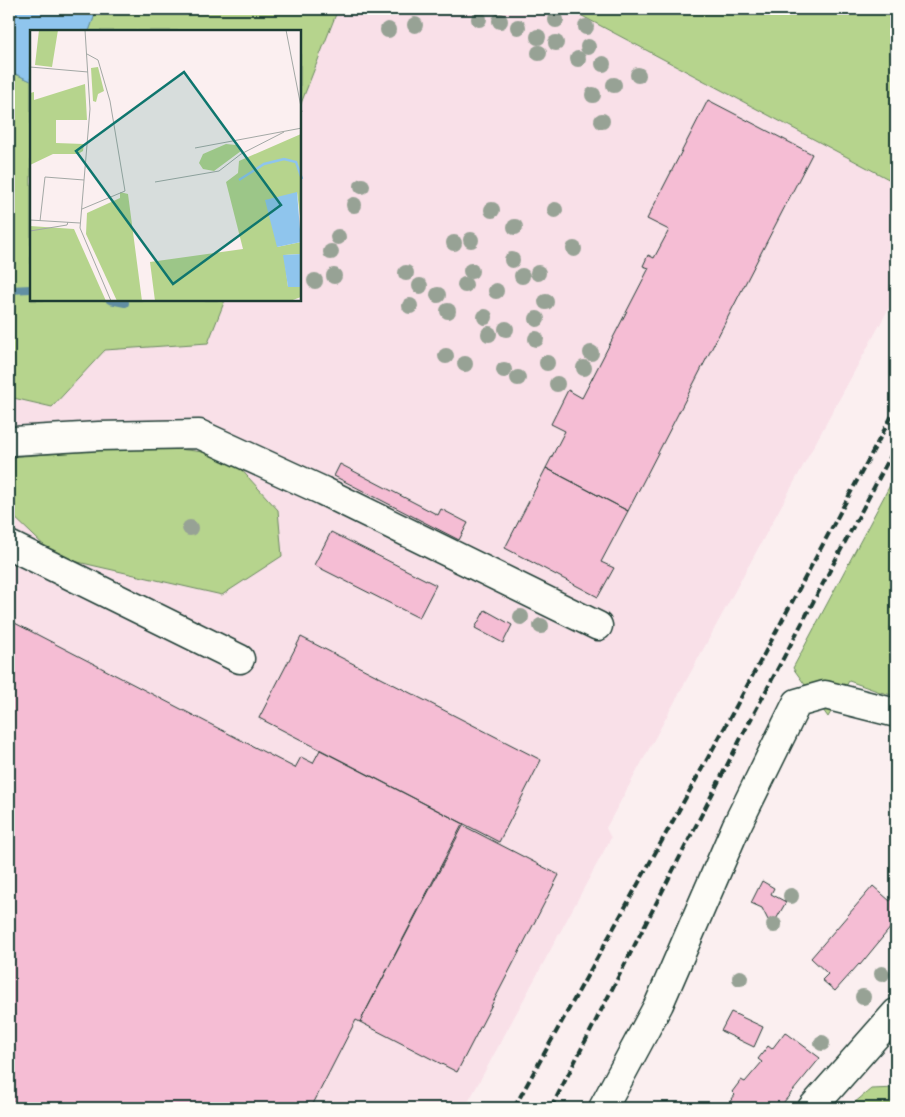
<svg xmlns="http://www.w3.org/2000/svg" width="905" height="1117" font-family="Dekko,sans-serif">
<style>
.built{fill:#f9e0e8}
.green{fill:#b6d48d;stroke:#6a8860}
.water{fill:#8fc5ed;stroke:#628fa3}
.lines{fill:none;stroke-linecap:round;stroke-linejoin:round}
.stream{stroke:#628fa3;stroke-width:8}
.building{fill:#f5bdd4;stroke:#1f3d34}
.minor-casing{stroke:#1f3d34;stroke-width:31}
.minor{stroke:#fdfcf7;stroke-width:28}
.rail{stroke:#1f3d34;stroke-width:4;stroke-dasharray:8 4;stroke-linecap:butt}
.tree{fill:#97a295}
.inset-river{fill:none;stroke:#8fc5ed;stroke-width:2.5}
.inset-road{fill:none;stroke:#a3a8a5;stroke-width:1}
.view{fill:#0f766e;fill-opacity:0.15;stroke:#0f766e;stroke-width:2.5}
.inset-edge{fill:none;stroke:#1f3d34;stroke-width:2.5}
</style>
<rect width="100%" height="100%" fill="#fbeff0"/>
<filter id="ink" filterUnits="userSpaceOnUse"><feTurbulence type="fractalNoise" baseFrequency=".02" numOctaves="2"/><feDisplacementMap in="SourceGraphic" scale="10" xChannelSelector="R" yChannelSelector="G"/><feConvolveMatrix kernelMatrix="1 2 1 2 8 2 1 2 1" color-interpolation-filters="sRGB"/></filter>
<g filter="url(#ink)">
<!-- built -->
<path class="built" d="M338,9h231l327,174v112l-290,533 5,10 -146,270h-456v-711l43,10 53,-57 103,-7 17,-43h75v-194z"/>
<!-- green -->
<path class="green" d="M97,9h241l-38,97v-75h-211z
M569,9h327v174z
M9,71l22,10v219h194l-17,43 -103,7 -53,57 -43,-10z
M154,446l74,9 50,55 4,46 -60,39 -166,-38 -47,-45v-55z
M896,474v222l-16,-4 -31,-11 -21,36 -35,-49z
M896,1088v20h-48l23,-19z"/>
<!-- water -->
<path class="water" d="M9,9h88l-8,22h-58v50l-22,-10z"/>
<g class="lines">
<!-- stream -->
<path class="stream" d="M9,290l22,-1
M110,300l15,3"/>
</g>
<!-- building -->
<path class="building" d="M708,100l104,54 -184,357 -82,-43 19,-37 -14,-7 17,-34 14,8 67,-130 -6,-2 5,-11 6,3 15,-28 -22,-11z
M340,464l98,51 3,-6 27,14 -9,17 -125,-64z
M546,468l82,43 -27,51 13,6 -16,29 -93,-49z
M331,532l105,53 -17,33 -105,-53z
M485,610l27,15 -9,18 -28,-15z
M9,620l286,148 6,-11 12,6 7,-13 144,74 -104,198 -4,-2 -45,88h-302z
M301,637l240,123 -42,82 -240,-124z
M462,825l97,50 -102,197 -97,-50z
M762,881l12,7 -3,6 15,8 -12,21 -6,-3 -6,-12 -11,-5z
M873,886l17,15 6,-7v27l-36,44 -1,-1 -24,27 -13,-11 6,-6 -17,-16z
M731,1012l32,15 -9,20 -33,-16z
M785,1032l35,26 -41,50h-54l10,-13 -3,-3 9,-12 4,2 17,-20 -4,-3 10,-13 4,3z"/>
<g class="lines">
<defs>
<path id="minor" d="M9,441h4l86,-5 100,-2 124,57 275,135
M9,545l231,114
M603,1108l56,-104 77,-177 61,-124 28,-8 71,18
M812,1108l84,-95"/>
</defs>
<!-- minor casing -->
<use href="#minor" class="minor-casing"/>
<!-- minor -->
<use href="#minor" class="minor"/>
<!-- rail -->
<path class="rail" d="M514,1108l211,-381 171,-319
M551,1108l191,-372 154,-290"/>
</g>
<!-- trees -->
<g class="tree">
<circle cx="479" cy="19" r="8"/>
<circle cx="556" cy="20" r="8"/>
<circle cx="500" cy="21" r="8"/>
<circle cx="415" cy="25" r="8"/>
<circle cx="518" cy="27" r="8"/>
<circle cx="586" cy="27" r="8"/>
<circle cx="388" cy="30" r="8"/>
<circle cx="538" cy="37" r="8"/>
<circle cx="556" cy="43" r="8"/>
<circle cx="588" cy="47" r="8"/>
<circle cx="539" cy="53" r="8"/>
<circle cx="578" cy="59" r="8"/>
<circle cx="603" cy="64" r="8"/>
<circle cx="638" cy="75" r="8"/>
<circle cx="614" cy="85" r="8"/>
<circle cx="593" cy="95" r="8"/>
<circle cx="602" cy="121" r="8"/>
<circle cx="362" cy="186" r="8"/>
<circle cx="354" cy="205" r="8"/>
<circle cx="492" cy="210" r="8"/>
<circle cx="555" cy="210" r="8"/>
<circle cx="515" cy="227" r="8"/>
<circle cx="338" cy="237" r="8"/>
<circle cx="471" cy="240" r="8"/>
<circle cx="454" cy="243" r="8"/>
<circle cx="574" cy="249" r="8"/>
<circle cx="331" cy="252" r="8"/>
<circle cx="512" cy="260" r="8"/>
<circle cx="471" cy="271" r="8"/>
<circle cx="406" cy="273" r="8"/>
<circle cx="538" cy="273" r="8"/>
<circle cx="334" cy="276" r="8"/>
<circle cx="522" cy="276" r="8"/>
<circle cx="315" cy="281" r="8"/>
<circle cx="465" cy="285" r="8"/>
<circle cx="420" cy="286" r="8"/>
<circle cx="496" cy="291" r="8"/>
<circle cx="438" cy="295" r="8"/>
<circle cx="546" cy="302" r="8"/>
<circle cx="410" cy="306" r="8"/>
<circle cx="448" cy="311" r="8"/>
<circle cx="485" cy="317" r="8"/>
<circle cx="537" cy="319" r="8"/>
<circle cx="506" cy="329" r="8"/>
<circle cx="489" cy="334" r="8"/>
<circle cx="536" cy="339" r="8"/>
<circle cx="591" cy="353" r="8"/>
<circle cx="446" cy="356" r="8"/>
<circle cx="547" cy="363" r="8"/>
<circle cx="465" cy="364" r="8"/>
<circle cx="584" cy="368" r="8"/>
<circle cx="504" cy="370" r="8"/>
<circle cx="518" cy="378" r="8"/>
<circle cx="557" cy="384" r="8"/>
<circle cx="190" cy="528" r="8"/>
<circle cx="521" cy="617" r="8"/>
<circle cx="541" cy="626" r="8"/>
<circle cx="791" cy="896" r="8"/>
<circle cx="774" cy="925" r="8"/>
<circle cx="882" cy="974" r="8"/>
<circle cx="740" cy="978" r="8"/>
<circle cx="863" cy="997" r="8"/>
<circle cx="822" cy="1043" r="8"/>
</g>
</g>
<!-- overview -->
<g transform="translate(30 30)">
<rect width="271" height="271" fill="#fbeff0"/>
<path d="M9,0h19l-6,37 -17,-2zM68,37l6,24 -6,3 -2,8 -3,-1 -2,-33zM55,54l2,36h-31v23l28,1 -1,7 -5,3h-25l-23,11v-72l4,-1v8zM271,104v90l-4,-32 -20,55 24,-5v12l-17,1 4,32h13v10l-11,4h-135l-5,-39 93,-13 -17,-67 12,-9 1,-12zM196,114l10,1 5,6 -27,20 -11,-2 -4,-6 4,-9zM90,162l8,2 14,107h-25l-31,-67 1,-21 33,-15zM0,196l44,3 32,72h-76z" fill="#b6d48d"/>
<path d="M267,162l4,50 -24,5 -12,-47zM271,224v33h-13l-5,-32z" fill="#8fc5ed"/>
<path class="inset-river" d="M209,150l25,-16 20,-5 12,3 6,17"/>
<path class="inset-road" d="M55,0l5,79 -10,119 31,73M256,0l16,82M0,37l58,5M165,118l107,-20M125,152l64,-11 22,-17 43,-22M52,179l43,-18 -15,-90 -12,-41 -11,-6M0,190l50,3M10,191l5,-44 39,3M0,201l37,-6 1,-3"/>
<path class="view" d="M154,42l97,133 -108,79 -97,-133z"/>
<rect width="271" height="271" class="inset-edge"/>
</g>
<!-- margin -->
<rect width="905" height="1117" fill="none" stroke="#fdfcf7" stroke-width="30"/>
<rect x="15" y="15" width="875" height="1087" fill="none" stroke="#1f3d34" stroke-width="2" filter="url(#ink)"/>
</svg>
